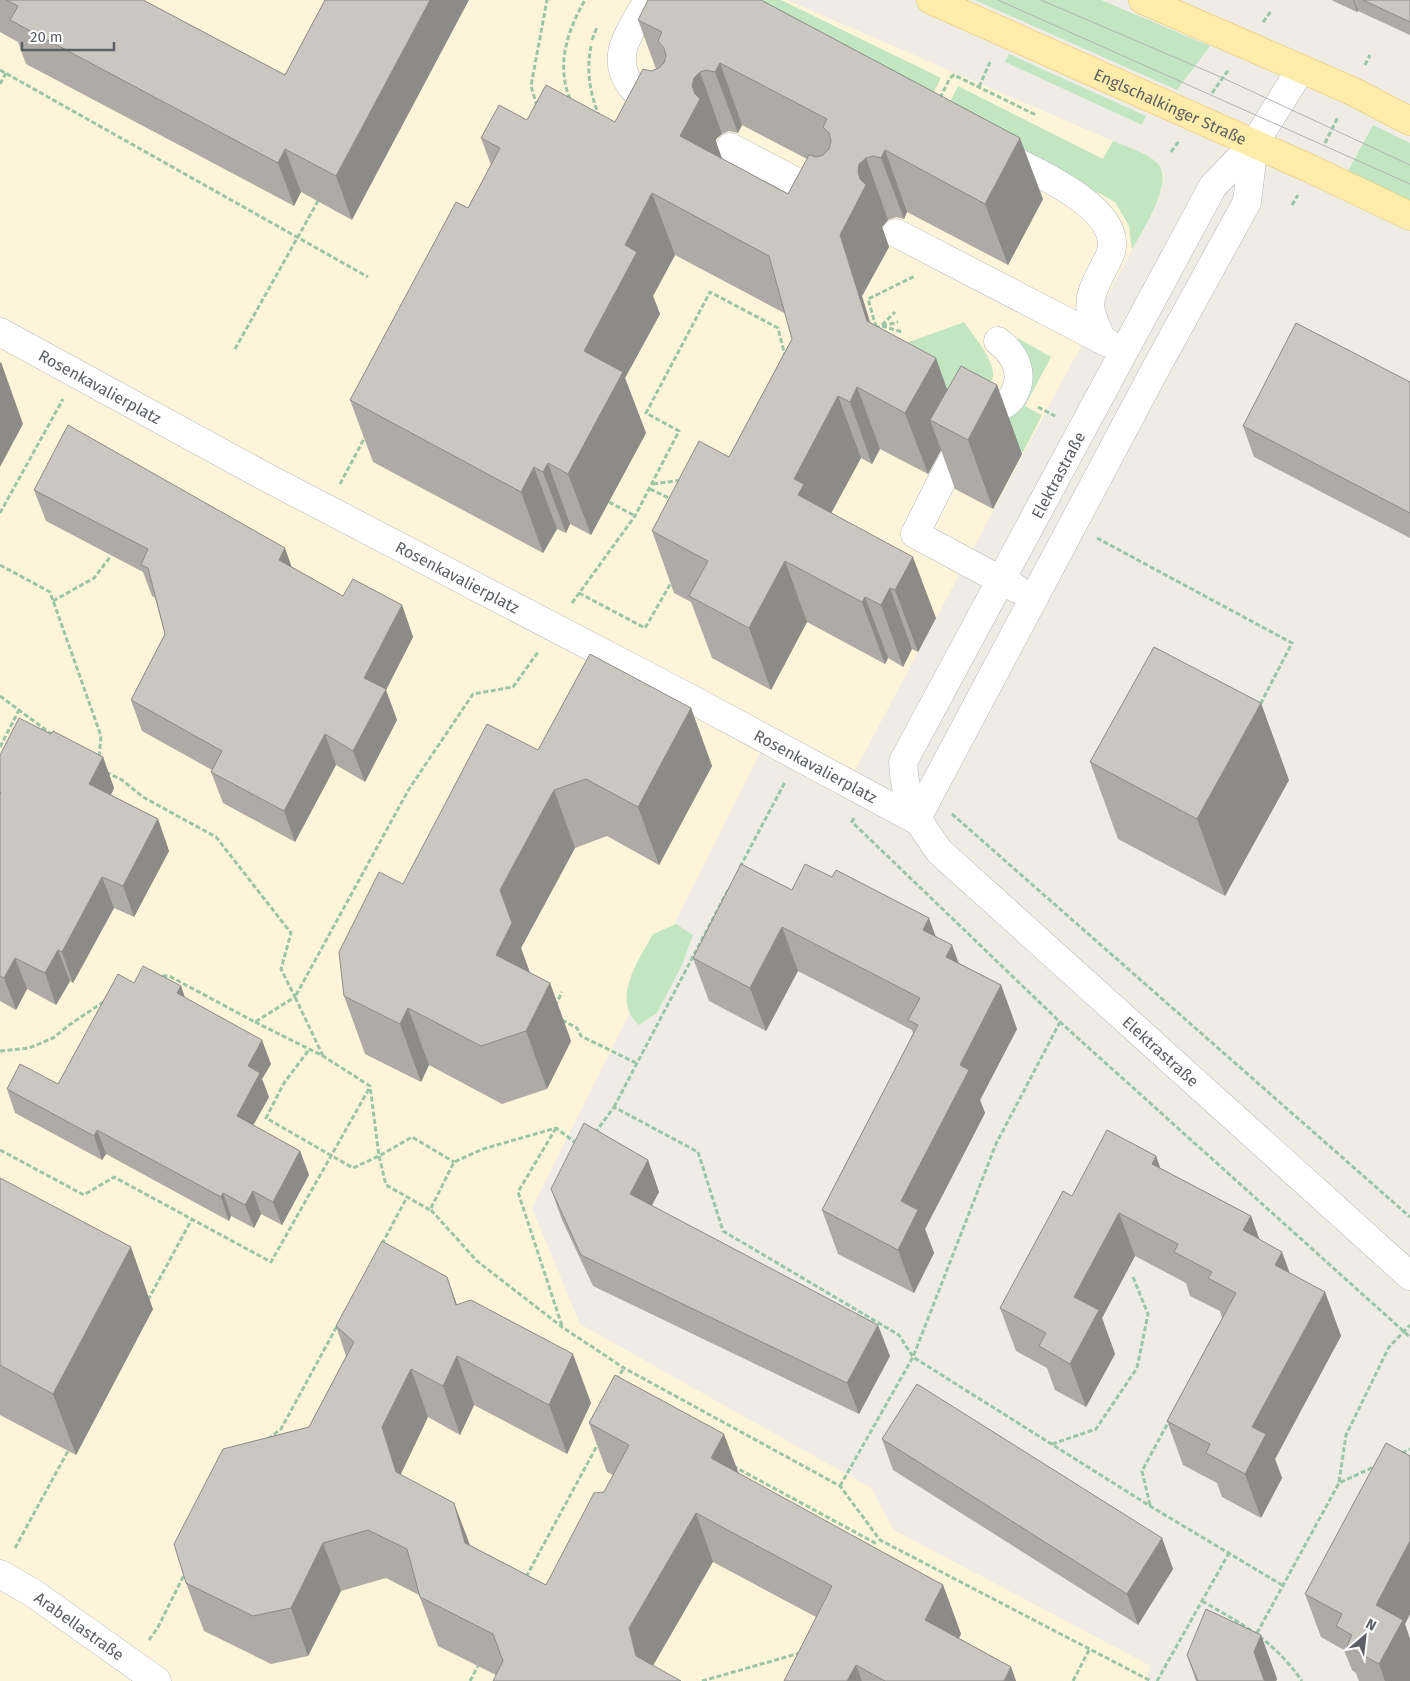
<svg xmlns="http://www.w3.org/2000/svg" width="1410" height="1681" font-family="'Fira Sans',sans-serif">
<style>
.commercial{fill:#fdf4da}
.green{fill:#c2e6c1}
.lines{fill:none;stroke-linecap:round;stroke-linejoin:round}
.minor-casing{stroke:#b5b7bb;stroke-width:29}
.major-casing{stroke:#efc15d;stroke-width:29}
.path{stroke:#9ac6a6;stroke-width:3;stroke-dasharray:5 2.5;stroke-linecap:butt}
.minor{stroke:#fff;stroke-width:28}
.major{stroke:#feedaa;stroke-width:28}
.tram{stroke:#b3b4b5;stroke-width:1}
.wall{fill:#aeaba6;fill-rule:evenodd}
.shaded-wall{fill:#8d8b87}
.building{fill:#cac7c1;stroke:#8d8b87;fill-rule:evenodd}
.labels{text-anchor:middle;stroke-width:4;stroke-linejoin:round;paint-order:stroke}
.street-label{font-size:16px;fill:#5c6065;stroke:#fff}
</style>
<rect width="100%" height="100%" fill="#eeece4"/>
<!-- commercial -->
<path class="commercial" d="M0,0h787l326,141 37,18 12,11 2,5 -2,16 -30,59 -291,547 -81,-44 -228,455 48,116 291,164 23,42 257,136 -6,15h-1145z"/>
<!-- green -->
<path class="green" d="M748,0h33l160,78 -12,24z
M975,0h126l109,46 -33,44z
M1009,54l137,62 -4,9 -137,-63z
M958,86l145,73 10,-18c14,6 35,12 45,23 17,18 -17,68 -26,86l-3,-24 -14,-24 -169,-92z
M1373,125l37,18v58l-62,-30z
M964,322c8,12 37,45 27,59 -6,9 -18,17 -27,24l-77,-55z
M1018,338l33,19 -26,49 17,9 -19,37 -25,-13 23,-41z
M676,924l17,11 -11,30 -25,48 -18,12c-29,-25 0,-65 14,-91z"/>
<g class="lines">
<defs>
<g id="minor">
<path d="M648,0c-8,15 -21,33 -25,49 -7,28 15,49 38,61"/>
<path id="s1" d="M1301,69l-47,75 -41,42 -310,576c2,41 13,57 37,90l470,424"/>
<path d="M730,147l99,52"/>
<path d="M998,153c32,16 125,54 113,99 -2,7 -7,14 -10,21 -16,30 -13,36 1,67"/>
<path d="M896,233l212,110"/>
<path id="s2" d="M0,332l262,143 418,218 236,127"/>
<path d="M998,341c17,13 27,32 16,53 -8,16 -30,15 -39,29 -23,34 -41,74 -60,111l102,55"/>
<path d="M916,820l240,-452 91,-166 7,-58"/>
<path id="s3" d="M0,1574l33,19 124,88"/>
</g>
<g id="major">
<path id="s4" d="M931,0l380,169 99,47"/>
<path d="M1143,0l209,91 58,30"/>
</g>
</defs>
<!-- minor casing -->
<use href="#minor" class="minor-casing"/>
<!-- major casing -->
<use href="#major" class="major-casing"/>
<!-- path -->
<path class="path" d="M1263,22l9,-12
M592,40l5,-13
M591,46c-5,25 -1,47 8,70
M1365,65l5,-10
M0,70l368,207
M0,84l6,-11
M979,87l11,-25
M1212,93l17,-24
M940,98l10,-20 4,-3 82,40
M570,99c-14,-34 -3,-68 15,-99
M537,106l-6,-20 16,-86
M1325,143l13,-26
M1171,152l8,-11
M1292,205l6,-10
M882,325l13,-13
M882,326l20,6
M876,327l-8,-28 47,-23
M875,328l23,-6
M235,349l83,-148
M1038,407l17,9
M340,484l25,-47
M653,484l29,-4
M650,489l21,10
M609,502l26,14
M0,513l63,-114
M1097,538l195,105 -32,62
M0,565l50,27 51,144 -2,22
M579,593l66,35 27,-47
M53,601l41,-23 17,-22
M572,603l63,-87 44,-85 -33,-18 64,-121 68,36 7,28
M0,696l54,40
M0,747l19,-37
M106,772l16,8 21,17 73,40 75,96 -10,36 14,28 -40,25 -86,-46h-11
M952,814l458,403
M854,818l-2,4 208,200 350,315
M740,867l45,-85
M555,1006l7,-14
M562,1020l15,8 4,8 55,27
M255,1022l68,34 47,30 9,70 7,29 44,25 24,-48 29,-13 73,-21 20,15
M0,1051l29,-3 24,-10 16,-13 36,-24
M308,1051l-24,32 -18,35 87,50 26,-12 33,-19 42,25
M323,1056l-28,-59 114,-208 64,-95 40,-7 25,-35
M614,1107l115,-219
M556,1128l-38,64 44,134
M595,1133l19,-26 84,45 25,79 176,104 14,22 83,-213 64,-122
M0,1150l84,45 30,-18 157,85 99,-175
M431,1210l46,51 85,66 62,41 216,118 40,54 271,141
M382,1244l25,-47
M148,1300l44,-81
M616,1380l8,-12
M268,1439l13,-10 56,-103
M1052,1444l44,-15 41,-61 11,-54 -15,-37
M1402,1453l8,-4
M733,1466l144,78
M1339,1482l7,-47 43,-88 21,-22
M840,1486l73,-129 237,149 132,79
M1150,1505l-8,-34 28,-52
M15,1548l53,-97
M526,1577l73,-135
M1202,1601c42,24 71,39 100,80
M1257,1633l82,-150 39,-18
M149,1640l8,-11 29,-58
M470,1681l8,-15
M702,1681l98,-28
M1073,1681l16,-31
M1157,1681l72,-128"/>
<!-- minor -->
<use href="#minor" class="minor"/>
<!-- major -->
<use href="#major" class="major"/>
<!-- tram -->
<path class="tram" d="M998,0l412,184
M1041,0l182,78 187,87"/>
</g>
<!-- wall -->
<path class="wall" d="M0,0h143l142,75 40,-75 27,220 -51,-28 -7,14 -268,-142 -8,-22 -18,-10z
M1331,0h79v35l-52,-24 -1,1z
M638,20l405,179 -35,66 -101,-53 -3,7 -8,-2 -8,3 -6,6 7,21 -27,49 8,27 77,66 50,-4 25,69 -29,55 -38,-20 -14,-39 -13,24 -48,-25 -8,15 -11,-6 -30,55 105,105 -18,34 -6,-3 -9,18 -15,-9 -3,6 -78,-42 -36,68 -59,-32 -21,-56 -17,-9 -22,-62 77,-74 63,-118 -6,-25 -111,-59 -22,41 7,18 -35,64 21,55 -55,102 -21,-11 -4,9 -9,-4 -14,24 -170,-91 -23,-62 118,-192 23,-43 -10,-27 46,-18 88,2 36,-51 5,-2zM742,125l65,34 -19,35 -66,-35 -6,-17v-3l6,-5 7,-3 9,2z
M1410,382v156l-156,-81 -11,-31z
M34,490l258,77 51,29 59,9 11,32 -27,53 11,30 -32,62 -29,-17 -41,77 -72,-39 -12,-31 1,-2 -70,-39 -11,-31 34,-66 -10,-36 -3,-2 -9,-24 -97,-51z
M691,708l21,58 -53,99 -52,-29 -32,12 -54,100 9,25 20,10 21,58 -24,48 -45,15 -73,-39 -8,17 -56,-28 -21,-58 59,-112 135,-134z
M51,734l52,23 11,31 -3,7 47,24 11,32 -35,66 -20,-9 -41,75 -3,-2 -14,24 -29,-16 -11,21 -16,-9v-246z
M1090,762l199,18 -64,116 -107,-57z
M792,890l144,46 23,27 42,22 16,44 -37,71 5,13 -60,116 9,24 -20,40 -76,-39 -16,-44 91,-176 -1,-4 -114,-59 -32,60 -57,-30 -16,-43z
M134,983l47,3 4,12 86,66 -9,15 7,18 -16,28 47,26 9,24 -27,50 -21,-11 -7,14 -23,-12 -2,5 -123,-67 -4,6 -87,-47 -8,-24 51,-5z
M1156,1156l4,12 91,48 8,23 30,34 36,19 16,44 -66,123 7,19 -21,40 -39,-21 -5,-14 -34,-18 -16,-44 55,-103 -2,-7 -30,-15 -4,-13 -51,-27 -33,62 13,36 -29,53 -31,-17 -8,-22 -31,-17 -16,-43 72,-112z
M648,1160l11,32 -8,14 239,150 -31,58 -266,-128 -31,-66 -11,-31z
M0,1178l153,131 -77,146 -76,-40z
M447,1277l10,28 134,98 -24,51 -93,-49 -14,30 -32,-18 -28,58 54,28 16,42 76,40 58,-93 9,-17 -6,-3 -18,-49 150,51 204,111 18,49 -2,4 52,29 5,14h-232l32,-64 -103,-55 -217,113 -58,-29 -19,-51 -33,-17 -45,13 -33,65 -37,8 -67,-33 -18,-48 123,-156 37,-71 -10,-30z
M882,1439l280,99 11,31 -35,56 -245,-155z
M1410,1456v158l-5,10 5,15v42h-51l-3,-8 -4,-3 -8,-20 -23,-13 -16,-43z
M1261,1635l16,44 -1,2h-80l-9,-26z"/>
<!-- shaded-wall -->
<path class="shaded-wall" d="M430,0h39l-117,220 -16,-44z
M1353,0h1l4,11 -1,1z
M720,63l22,62 -4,8 -23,-61z
M700,72l22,62 -6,5v3l7,19 -43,-25 14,-58z
M1020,138l23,61 -35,66 -23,-61z
M285,149l16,43 -7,14 -16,-43z
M885,150l22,62 -3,7 -23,-61z
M866,158l22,62 -6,7 7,20 -27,49 27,87 -22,-62 -27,-86 18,-63 1,-8z
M652,193l23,62 -22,41 7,18 -35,64 21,55 -55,102 -23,-61 16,-123 41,-106z
M936,358l22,62h-28l11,30 -13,24 -23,-61z
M1,362l22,62 -23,43v-104z
M997,385l25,69 -29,55 -25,-69z
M857,387l23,62 -8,15 -22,-62z
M838,396l23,62 -40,74 -23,-37 -4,-16z
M548,463l22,61 -4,9 -23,-61z
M534,467l23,62 -14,24 -22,-61z
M285,548l11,31 -17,-19z
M913,557l23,61 -18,34 -23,-62z
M785,561l22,61 -36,68 -22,-62z
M890,588l22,61 -9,18 -22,-62z
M865,597l23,61 -3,6 -23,-62z
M402,605l11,32 -27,53 11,30 -32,62 -12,-31 11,-73z
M1261,703l28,77 -64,116 -28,-77z
M691,708l21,58 -53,99 -21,-58z
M325,734l11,31 -41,77 -11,-31z
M103,757l11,31 -13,27 -12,-31z
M554,790l21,58 -54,100 12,33 -37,-26 4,-65z
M158,819l11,32 -35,66 -11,-31z
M102,877l12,31 -41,75 -11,-31z
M929,918l16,44 -22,-32z
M782,927l16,44 -32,60 -16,-43z
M952,945l16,43 -22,-31z
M58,950l12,31 -14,24 -11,-32z
M15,958l12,31 -11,21 -12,-32z
M550,983l21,58 -24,48 -21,-58z
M1001,985l16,44 -37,71 5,13 -60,116 9,24 -20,40 -16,-43 3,-49 59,-136z
M181,986l8,24 -12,-17z
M408,1008l21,57 -8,17 -21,-58z
M262,1040l9,24 -9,15 7,18 -24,43 -8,-24 11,-50z
M97,1130l9,24 -4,6 -8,-24z
M300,1151l9,24 -27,50 -9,-23z
M1156,1156l16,44 -20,-36z
M648,1160l11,32 -18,34 -11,-32z
M253,1191l8,23 -7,14 -9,-23z
M223,1193l8,23 -2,5 -8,-24z
M1119,1213l16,43 -33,62 13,36 -29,53 -16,-43 4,-67z
M1251,1216l16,44 -24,-30z
M131,1247l22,62 -77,146 -23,-61z
M1282,1252l16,43 -23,-30z
M447,1277l17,48 -8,-20z
M1325,1292l16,44 -66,123 7,19 -21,40 -16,-44 7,-47z
M878,1325l12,31 -31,58 -12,-31z
M573,1354l18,49 -24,51 -18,-49z
M457,1356l17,49 -14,30 -17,-49z
M411,1369l17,48 -28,59 -4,-4 -14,-45z
M724,1434l18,48 -31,-24z
M454,1503l18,48 -7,-8z
M696,1513l17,49 -66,114 -11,-20 -7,-28z
M1162,1538l11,31 -35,56 -11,-31z
M1410,1541v73l-5,10 5,15v42h-25l-6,-17 -3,-59z
M323,1543l18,48 -33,65 -17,-48z
M943,1585l18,49 -19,34 -17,-48z
M1261,1635l16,44 -1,2h-12l-10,-29z
M856,1665l6,16h-15z
M1011,1667l5,14h-12z"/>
<!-- building -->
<path class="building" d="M6,0h137l142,75 40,-75h105l-94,176 -51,-27 -7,14 -268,-143 8,-14z
M648,0h113l259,138 -35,66 -100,-54 -4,8 -8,-2 -7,2 -7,6 -1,8 2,7 6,6 -26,50 27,86 69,37 -31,55 -48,-26 -7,15 -12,-6 -44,83 10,5 -6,11 115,62 -18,33 -5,-2 -9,17 -16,-8 -3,5 -77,-41 -36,67 -60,-32 19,-35 -56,-30 47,-90 30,16 63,-118 -23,-83 -117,-63 -27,52 12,7 -53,99 39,21 -55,102 -20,-11 -5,9 -9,-5 -13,25 -171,-92 106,-198 12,6 32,-60 -19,-10 18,-33 28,15 19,-35 69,37 28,-53 8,2 8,-3 5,-5 2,-7 -2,-8 -6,-7 4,-9 -24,-12zM720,63l107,56 -4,8 6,6 2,8 -2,8 -6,6 -6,2 -8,-2 -21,39 -108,-58 20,-37 -5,-5 -3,-8 2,-8 6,-6 6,-2 9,2z
M1363,0h47v22z
M1296,323l114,59v131l-167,-87z
M961,366l36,19 -29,55 -38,-20z
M68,425l217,123 -6,12 64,36 10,-17 49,26 -38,73 22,11 -33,62 -28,-17 -41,77 -73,-39 11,-21 -91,-51 34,-66 -17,-66 -7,-3 7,-16 -114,-59z
M1154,647l107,56 -64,116 -107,-57z
M590,654l101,54 -53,99 -52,-28 -32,11 -54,100 12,33 -16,32 54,28 -24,48 -45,15 -73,-38 -8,16 -56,-28 -5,-44 40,-80 24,12 84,-160 51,26z
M19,718l32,16 2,-3 50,26 -14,27 69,35 -35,67 -21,-9 -40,75 -4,-2 -13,23 -30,-15 -11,20 -4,-2v-181l1,-2 -1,-1v-37z
M741,864l51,26 13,-26 27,13 4,-7 93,48 -6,12 29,15 -6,12 55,28 -41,80 9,5 -68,131 17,9 -20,40 -76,-40 96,-185 -10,-5 12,-22 -138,-71 -32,61 -57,-30z
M143,966l38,20 -4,7 85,47 -14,26 12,7 -23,43 63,35 -27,51 -20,-11 -8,14 -22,-12 -2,4 -124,-67 -3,6 -87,-47 13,-25 38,20 60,-110 16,9z
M584,1123l64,37 -18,34 248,131 -31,58 -266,-128 -30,-66z
M1107,1130l49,26 -4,8 99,52 -8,14 39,22 -7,13 50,27 -73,135 14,7 -21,40 -39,-21 4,-9 -43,-23 69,-128 -28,-15 4,-6 -38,-20 4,-8 -59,-31 -45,84 25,13 -29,54 -31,-18 7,-13 -46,-25 63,-117 9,5z
M0,1178l131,69 -78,147 -53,-29z
M382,1241l65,36 9,28 15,-5 102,54 -24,51 -92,-49 -14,30 -32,-17 -29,58 14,45 58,31 11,40 81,42 48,-92 10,-1 25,-47 -40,-22 26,-48 109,59 -13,24 232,127 -18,35 86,47 -7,14h-119l-29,-16 -9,16h-63l48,-95 -136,-73 -67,115 7,28 45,25h-188l10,-20 -10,-27 -73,-37 -13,-48 -39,-19 -45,13 -32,65 -38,8 -67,-33 -12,-39 49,-95 86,-22 45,-85 -18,-16z
M917,1384l245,154 -35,56 -245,-155z
M1386,1443l24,13v85l-34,64 27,15 -24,44 -32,-18 5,-11 -16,-9 6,-12 -37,-20z
M1206,1609l55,26 -7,17 10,28 3,1h-69l-11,-26z"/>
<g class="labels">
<!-- street labels -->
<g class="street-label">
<text dy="6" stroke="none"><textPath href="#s4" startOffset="262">Englschalkinger Straße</textPath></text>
<text dy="6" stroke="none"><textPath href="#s2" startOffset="114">Rosenkavalierplatz</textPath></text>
<text transform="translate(1058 475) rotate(-62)" y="6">Elektrastraße</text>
<text dy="6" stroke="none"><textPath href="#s2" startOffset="519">Rosenkavalierplatz</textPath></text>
<text dy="6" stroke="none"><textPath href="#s2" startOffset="924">Rosenkavalierplatz</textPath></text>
<text dy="6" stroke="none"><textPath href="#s1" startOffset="1198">Elektrastraße</textPath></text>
<text dy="6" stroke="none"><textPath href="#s3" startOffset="95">Arabellastraße</textPath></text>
</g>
</g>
<!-- north arrow -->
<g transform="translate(1365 1636) rotate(28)" stroke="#ffffff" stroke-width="4" paint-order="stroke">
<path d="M0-4L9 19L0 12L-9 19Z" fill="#5c6065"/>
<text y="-8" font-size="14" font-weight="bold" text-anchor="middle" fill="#5c6065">N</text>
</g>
<!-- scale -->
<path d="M22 42v8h92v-8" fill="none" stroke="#5c6065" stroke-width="2.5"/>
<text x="30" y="42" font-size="15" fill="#5c6065" stroke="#ffffff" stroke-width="4" paint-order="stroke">20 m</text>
</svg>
